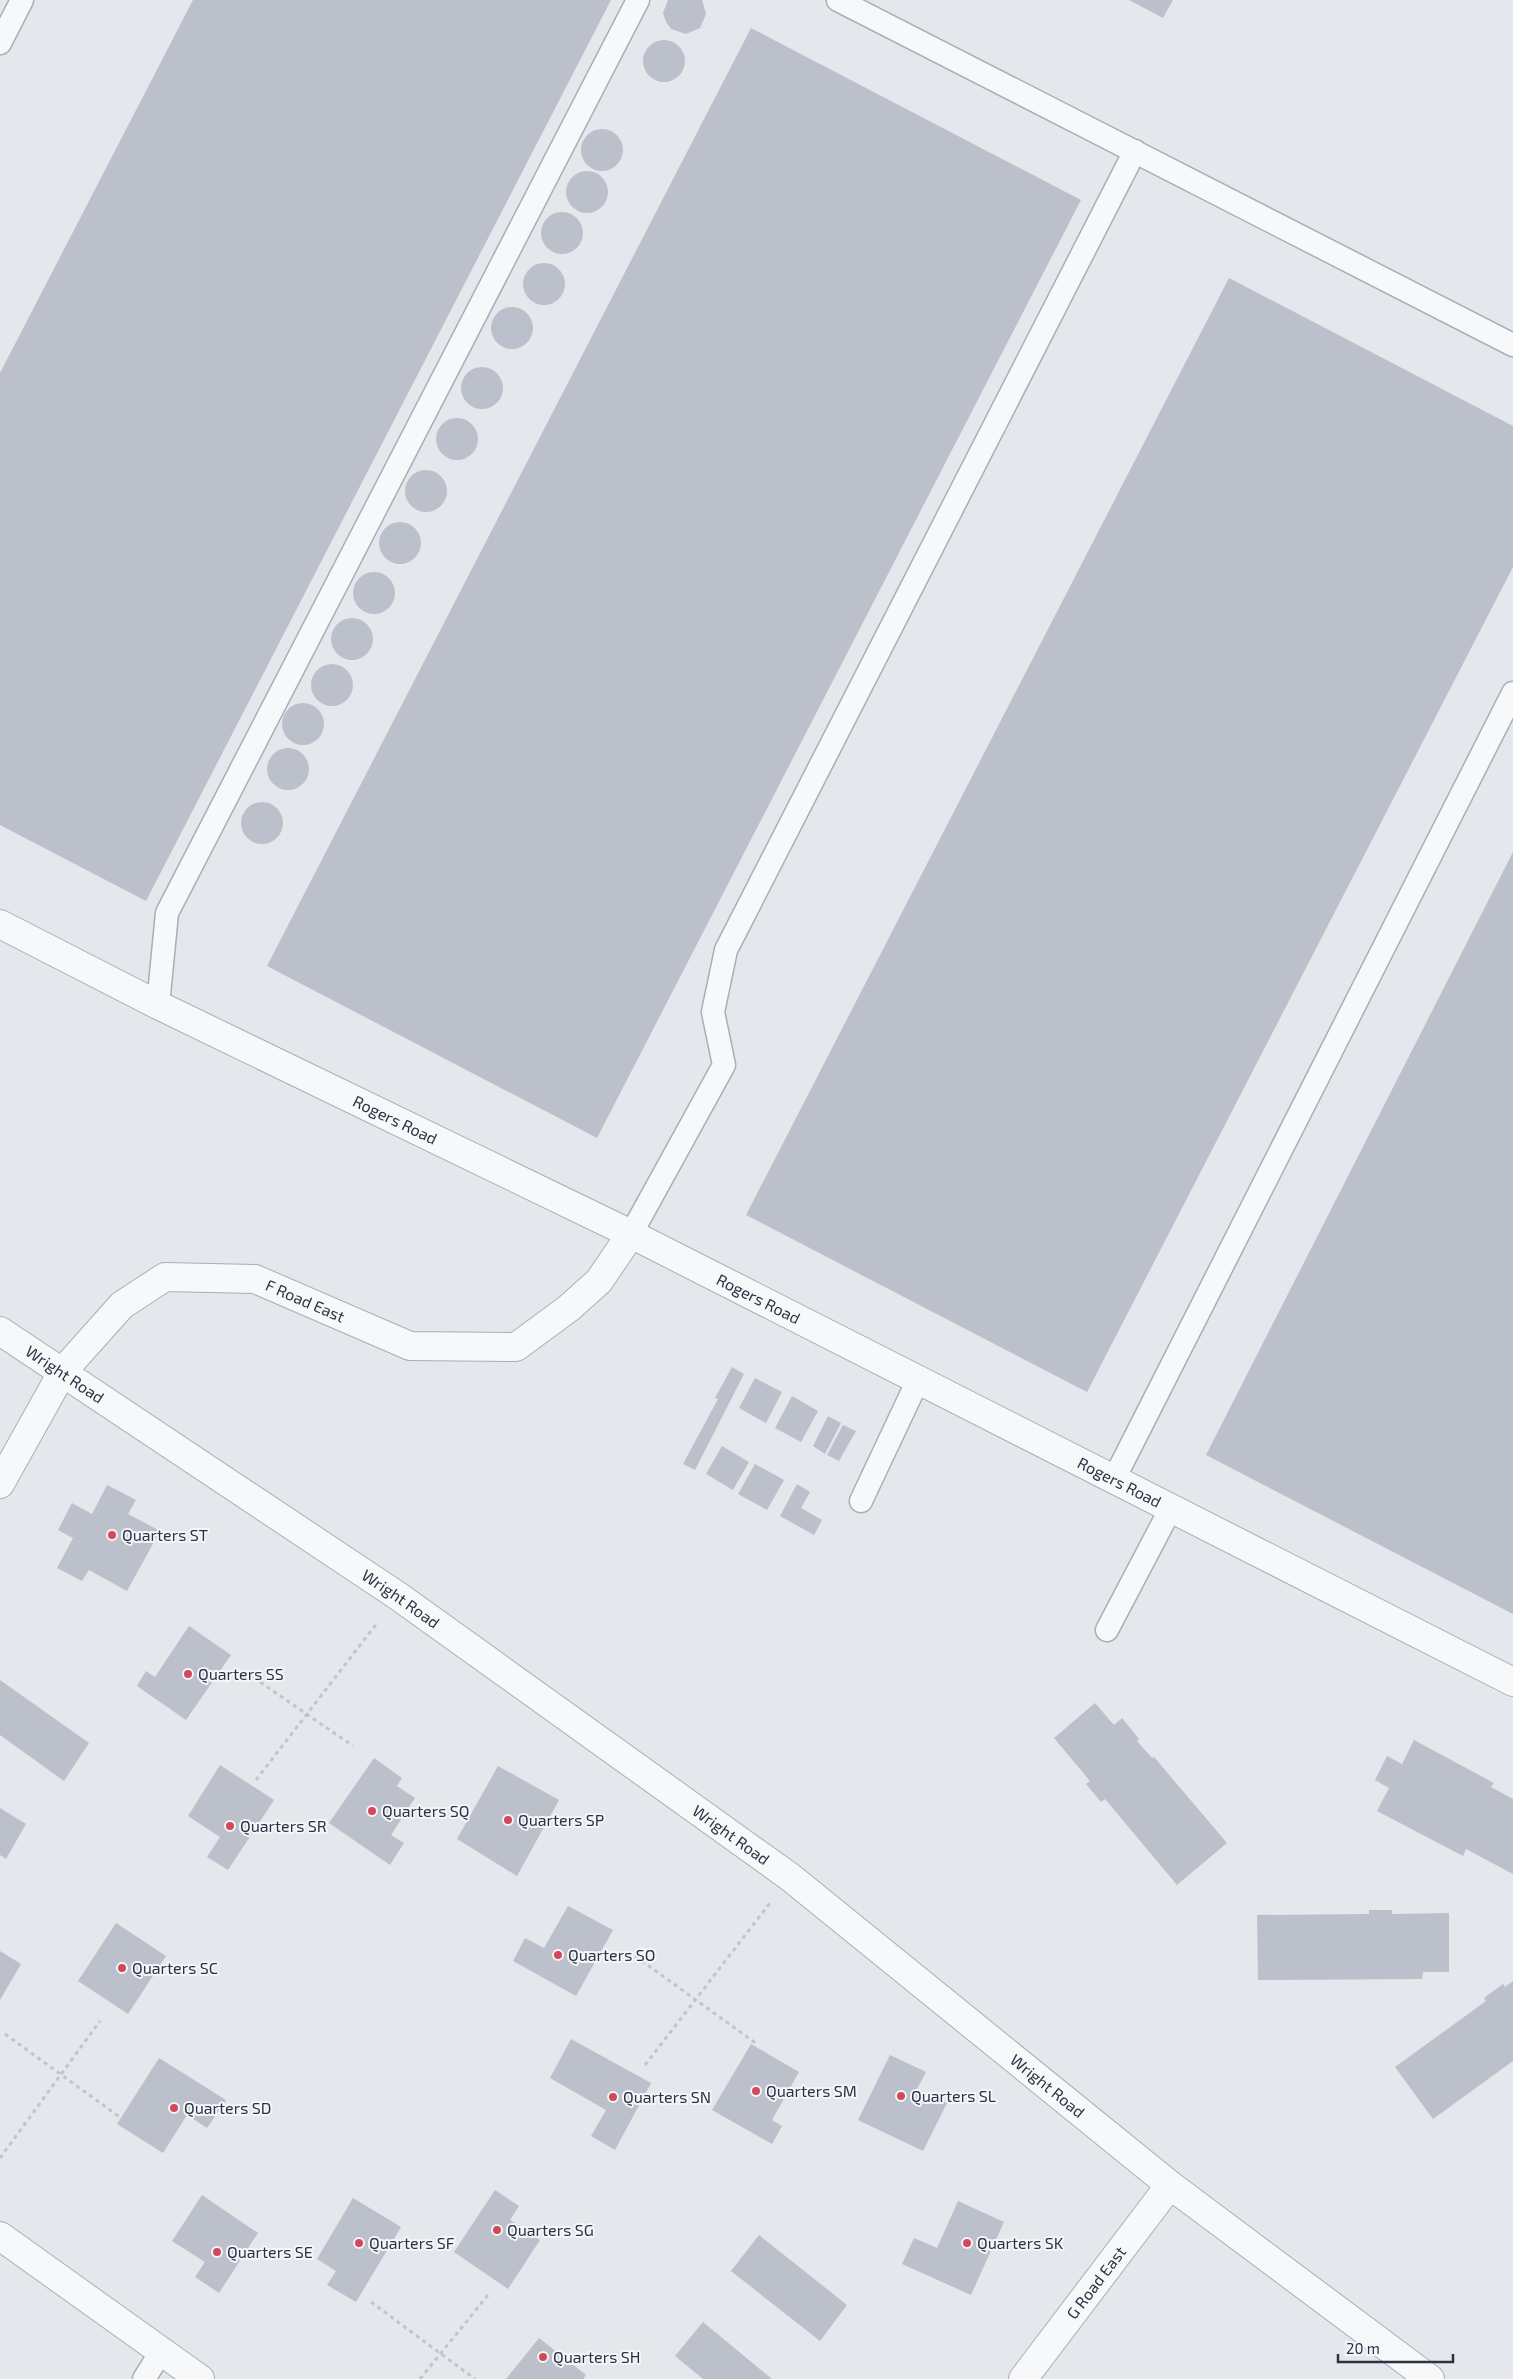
<svg xmlns="http://www.w3.org/2000/svg" width="1513" height="2379" font-family="'Exo 2',sans-serif">
<style>
.building{fill:#bbc0ca}
.lines{fill:none;stroke-linecap:round;stroke-linejoin:round}
.service-casing{stroke:#a9aeb7;stroke-width:25}
.minor-casing{stroke:#a9aeb7;stroke-width:30}
.tertiary-casing{stroke:#a9aeb7;stroke-width:30}
.path{stroke:#c2c5cb;stroke-width:3;stroke-dasharray:4 4;stroke-linecap:butt}
.service{stroke:#f7f8fa;stroke-width:22}
.minor{stroke:#f7f8fa;stroke-width:28}
.tertiary{stroke:#f7f8fa;stroke-width:28}
.poi-dot{fill:#d1495b;stroke:#f4f6f9;stroke-width:2}
.labels{text-anchor:middle;stroke-width:4;stroke-linejoin:round;paint-order:stroke}
.street-label{font-size:16px;fill:#2b3445;stroke:#f4f6f9}
.poi-label{font-size:16px;fill:#2b3445;stroke:#f4f6f9;text-anchor:start}
</style>
<rect width="100%" height="100%" fill="#e4e7ec"/>
<!-- building -->
<path class="building" d="M193,0h418l-465,901 -146,-76v-452z
M668,0h34l4,14 -6,14 -14,6 -15,-5 -5,-7 -3,-9z
M1129,0h44l-10,18z
M751,28l330,172 -484,938 -330,-172z
M643 61a21 21 0 1 1 42 0a21 21 0 1 1-42 0Z
M581 150a21 21 0 1 1 42 0a21 21 0 1 1-42 0Z
M566 192a21 21 0 1 1 42 0a21 21 0 1 1-42 0Z
M541 233a21 21 0 1 1 42 0a21 21 0 1 1-42 0Z
M523 284a21 21 0 1 1 42 0a21 21 0 1 1-42 0Z
M1229,278l284,148v141l-426,825 -341,-177z
M491 328a21 21 0 1 1 42 0a21 21 0 1 1-42 0Z
M461 388a21 21 0 1 1 42 0a21 21 0 1 1-42 0Z
M436 439a21 21 0 1 1 42 0a21 21 0 1 1-42 0Z
M405 491a21 21 0 1 1 42 0a21 21 0 1 1-42 0Z
M379 543a21 21 0 1 1 42 0a21 21 0 1 1-42 0Z
M353 593a21 21 0 1 1 42 0a21 21 0 1 1-42 0Z
M331 639a21 21 0 1 1 42 0a21 21 0 1 1-42 0Z
M311 685a21 21 0 1 1 42 0a21 21 0 1 1-42 0Z
M282 724a21 21 0 1 1 42 0a21 21 0 1 1-42 0Z
M267 769a21 21 0 1 1 42 0a21 21 0 1 1-42 0Z
M241 823a21 21 0 1 1 42 0a21 21 0 1 1-42 0Z
M1513,852v762l-307,-159z
M732,1367l12,7 -49,96 -12,-6 35,-65 -3,-1z
M755,1378l27,14 -16,31 -27,-15z
M792,1396l26,15 -17,31 -26,-14z
M828,1416l13,7 -16,31 -12,-8z
M843,1425l13,6 -17,30 -12,-6z
M722,1446l27,16 -16,28 -27,-16z
M755,1464l29,16 -17,30 -29,-16z
M797,1484l13,8 -9,16 21,12 -8,15 -34,-19z
M107,1485l29,15 -8,14 32,17 -33,60 -38,-21 -7,11 -25,-13 16,-30 -15,-8 14,-27 20,11z
M189,1626l42,29 -45,65 -49,-34 9,-15 9,6z
M0,1680l89,63 -25,38 -64,-46z
M1095,1703l19,22 8,-7 17,21 -2,2 15,17 2,-1 73,86 -50,42 -72,-86 -4,3 -15,-18 4,-3 -36,-43z
M1414,1740l80,43 -3,4 22,12v75l-47,-25 -3,7 -86,-45 12,-23 -14,-8 12,-24 15,8z
M374,1758l28,20 -5,8 18,12 -24,37 13,8 -14,22 -61,-42z
M220,1765l54,35 -46,70 -21,-13 13,-20 -32,-21z
M498,1766l61,34 -42,76 -60,-37z
M0,1808l26,16 -20,35 -6,-4z
M568,1906l45,24 -37,66 -63,-35 12,-23 19,10z
M1369,1910h23v4l57,-1v59h-26l-1,7 -164,1 -1,-65 112,-1z
M116,1923l50,33 -38,58 -50,-33z
M0,1951l21,13 -21,36z
M1513,1981v80l-80,58 -38,-52 91,-66 -2,-3 19,-14 2,3z
M571,2039l80,44 -36,67 -24,-14 15,-26 -56,-32z
M751,2044l48,28 -27,48 10,6 -10,18 -60,-34z
M890,2055l36,17 -9,17 30,14 -24,48 -65,-31z
M159,2058l67,42 -19,28 -20,-13 -24,38 -46,-29z
M495,2190l24,16 -9,14 30,20 -32,49 -54,-37z
M202,2195l56,38 -39,60 -24,-16 10,-15 -33,-21z
M353,2198l48,29 -45,75 -29,-17 9,-14 -19,-12z
M958,2201l46,21 -33,73 -69,-31 12,-26 23,10z
M759,2235l88,70 -27,36 -89,-70z
M703,2322l69,57h-69l-28,-23z
M539,2338l47,37 -3,4h-77z"/>
<g class="lines">
<defs>
<path id="service" d="M838,0l675,345
M0,43l22,-43
M158,1005l9,-92 471,-913
M631,1234l93,-169 -11,-53 13,-62 409,-799
M1114,1479l399,-786
M861,1501l57,-121
M1107,1630l64,-122
M144,2379l18,-29"/>
<g id="minor">
<path id="s1" d="M0,1331l398,265 392,281 380,308 260,194"/>
<path id="s2" d="M0,1484l63,-113 59,-66 43,-28 90,2 155,67 106,1 53,-39 30,-27 32,-47"/>
<path d="M0,2236l200,143"/>
<path id="s3" d="M1023,2379l147,-194"/>
</g>
<g id="tertiary">
<path id="s4" d="M0,924l158,81 473,229 882,448"/>
</g>
</defs>
<!-- service casing -->
<use href="#service" class="service-casing"/>
<!-- minor casing -->
<use href="#minor" class="minor-casing"/>
<!-- tertiary casing -->
<use href="#tertiary" class="tertiary-casing"/>
<!-- path -->
<path class="path" d="M247,1673l106,73
M256,1780l122,-158
M635,1956l122,88
M5,2034l116,84
M645,2065l125,-162
M0,2158l100,-137
M371,2302l104,77
M420,2379l68,-84"/>
<!-- service -->
<use href="#service" class="service"/>
<!-- minor -->
<use href="#minor" class="minor"/>
<!-- tertiary -->
<use href="#tertiary" class="tertiary"/>
</g>
<!-- markers -->
<g class="poi-dot">
<circle cx="112" cy="1535" r="5"/>
<circle cx="188" cy="1674" r="5"/>
<circle cx="372" cy="1811" r="5"/>
<circle cx="508" cy="1820" r="5"/>
<circle cx="230" cy="1826" r="5"/>
<circle cx="558" cy="1955" r="5"/>
<circle cx="122" cy="1968" r="5"/>
<circle cx="756" cy="2091" r="5"/>
<circle cx="901" cy="2096" r="5"/>
<circle cx="613" cy="2097" r="5"/>
<circle cx="174" cy="2108" r="5"/>
<circle cx="497" cy="2230" r="5"/>
<circle cx="359" cy="2243" r="5"/>
<circle cx="967" cy="2243" r="5"/>
<circle cx="217" cy="2252" r="5"/>
<circle cx="543" cy="2357" r="5"/>
</g>
<g class="labels">
<!-- street labels -->
<g class="street-label">
<text dy="6" stroke="none"><textPath href="#s4" startOffset="441">Rogers Road</textPath></text>
<text dy="6" stroke="none"><textPath href="#s4" startOffset="846">Rogers Road</textPath></text>
<text dy="6" stroke="none"><textPath href="#s2" startOffset="414">F Road East</textPath></text>
<text dy="6" stroke="none"><textPath href="#s1" startOffset="78">Wright Road</textPath></text>
<text dy="6" stroke="none"><textPath href="#s4" startOffset="1251">Rogers Road</textPath></text>
<text dy="6" stroke="none"><textPath href="#s1" startOffset="482">Wright Road</textPath></text>
<text dy="6" stroke="none"><textPath href="#s1" startOffset="888">Wright Road</textPath></text>
<text dy="6" stroke="none"><textPath href="#s1" startOffset="1292">Wright Road</textPath></text>
<text dy="6" stroke="none"><textPath href="#s3" startOffset="121">G Road East</textPath></text>
</g>
<!-- poi labels -->
<g class="poi-label">
<text x="122" y="1541">Quarters ST</text>
<text x="198" y="1680">Quarters SS</text>
<text x="382" y="1817">Quarters SQ</text>
<text x="518" y="1826">Quarters SP</text>
<text x="240" y="1832">Quarters SR</text>
<text x="568" y="1961">Quarters SO</text>
<text x="132" y="1974">Quarters SC</text>
<text x="766" y="2097">Quarters SM</text>
<text x="911" y="2102">Quarters SL</text>
<text x="623" y="2103">Quarters SN</text>
<text x="184" y="2114">Quarters SD</text>
<text x="507" y="2236">Quarters SG</text>
<text x="369" y="2249">Quarters SF</text>
<text x="977" y="2249">Quarters SK</text>
<text x="227" y="2258">Quarters SE</text>
<text x="553" y="2363">Quarters SH</text>
</g>
</g>
<!-- scale -->
<path d="M1338 2354v8h115v-8" fill="none" stroke="#2b3445" stroke-width="2.5"/>
<text x="1346" y="2354" font-size="15" fill="#2b3445" stroke="#f4f6f9" stroke-width="4" paint-order="stroke">20 m</text>
</svg>
